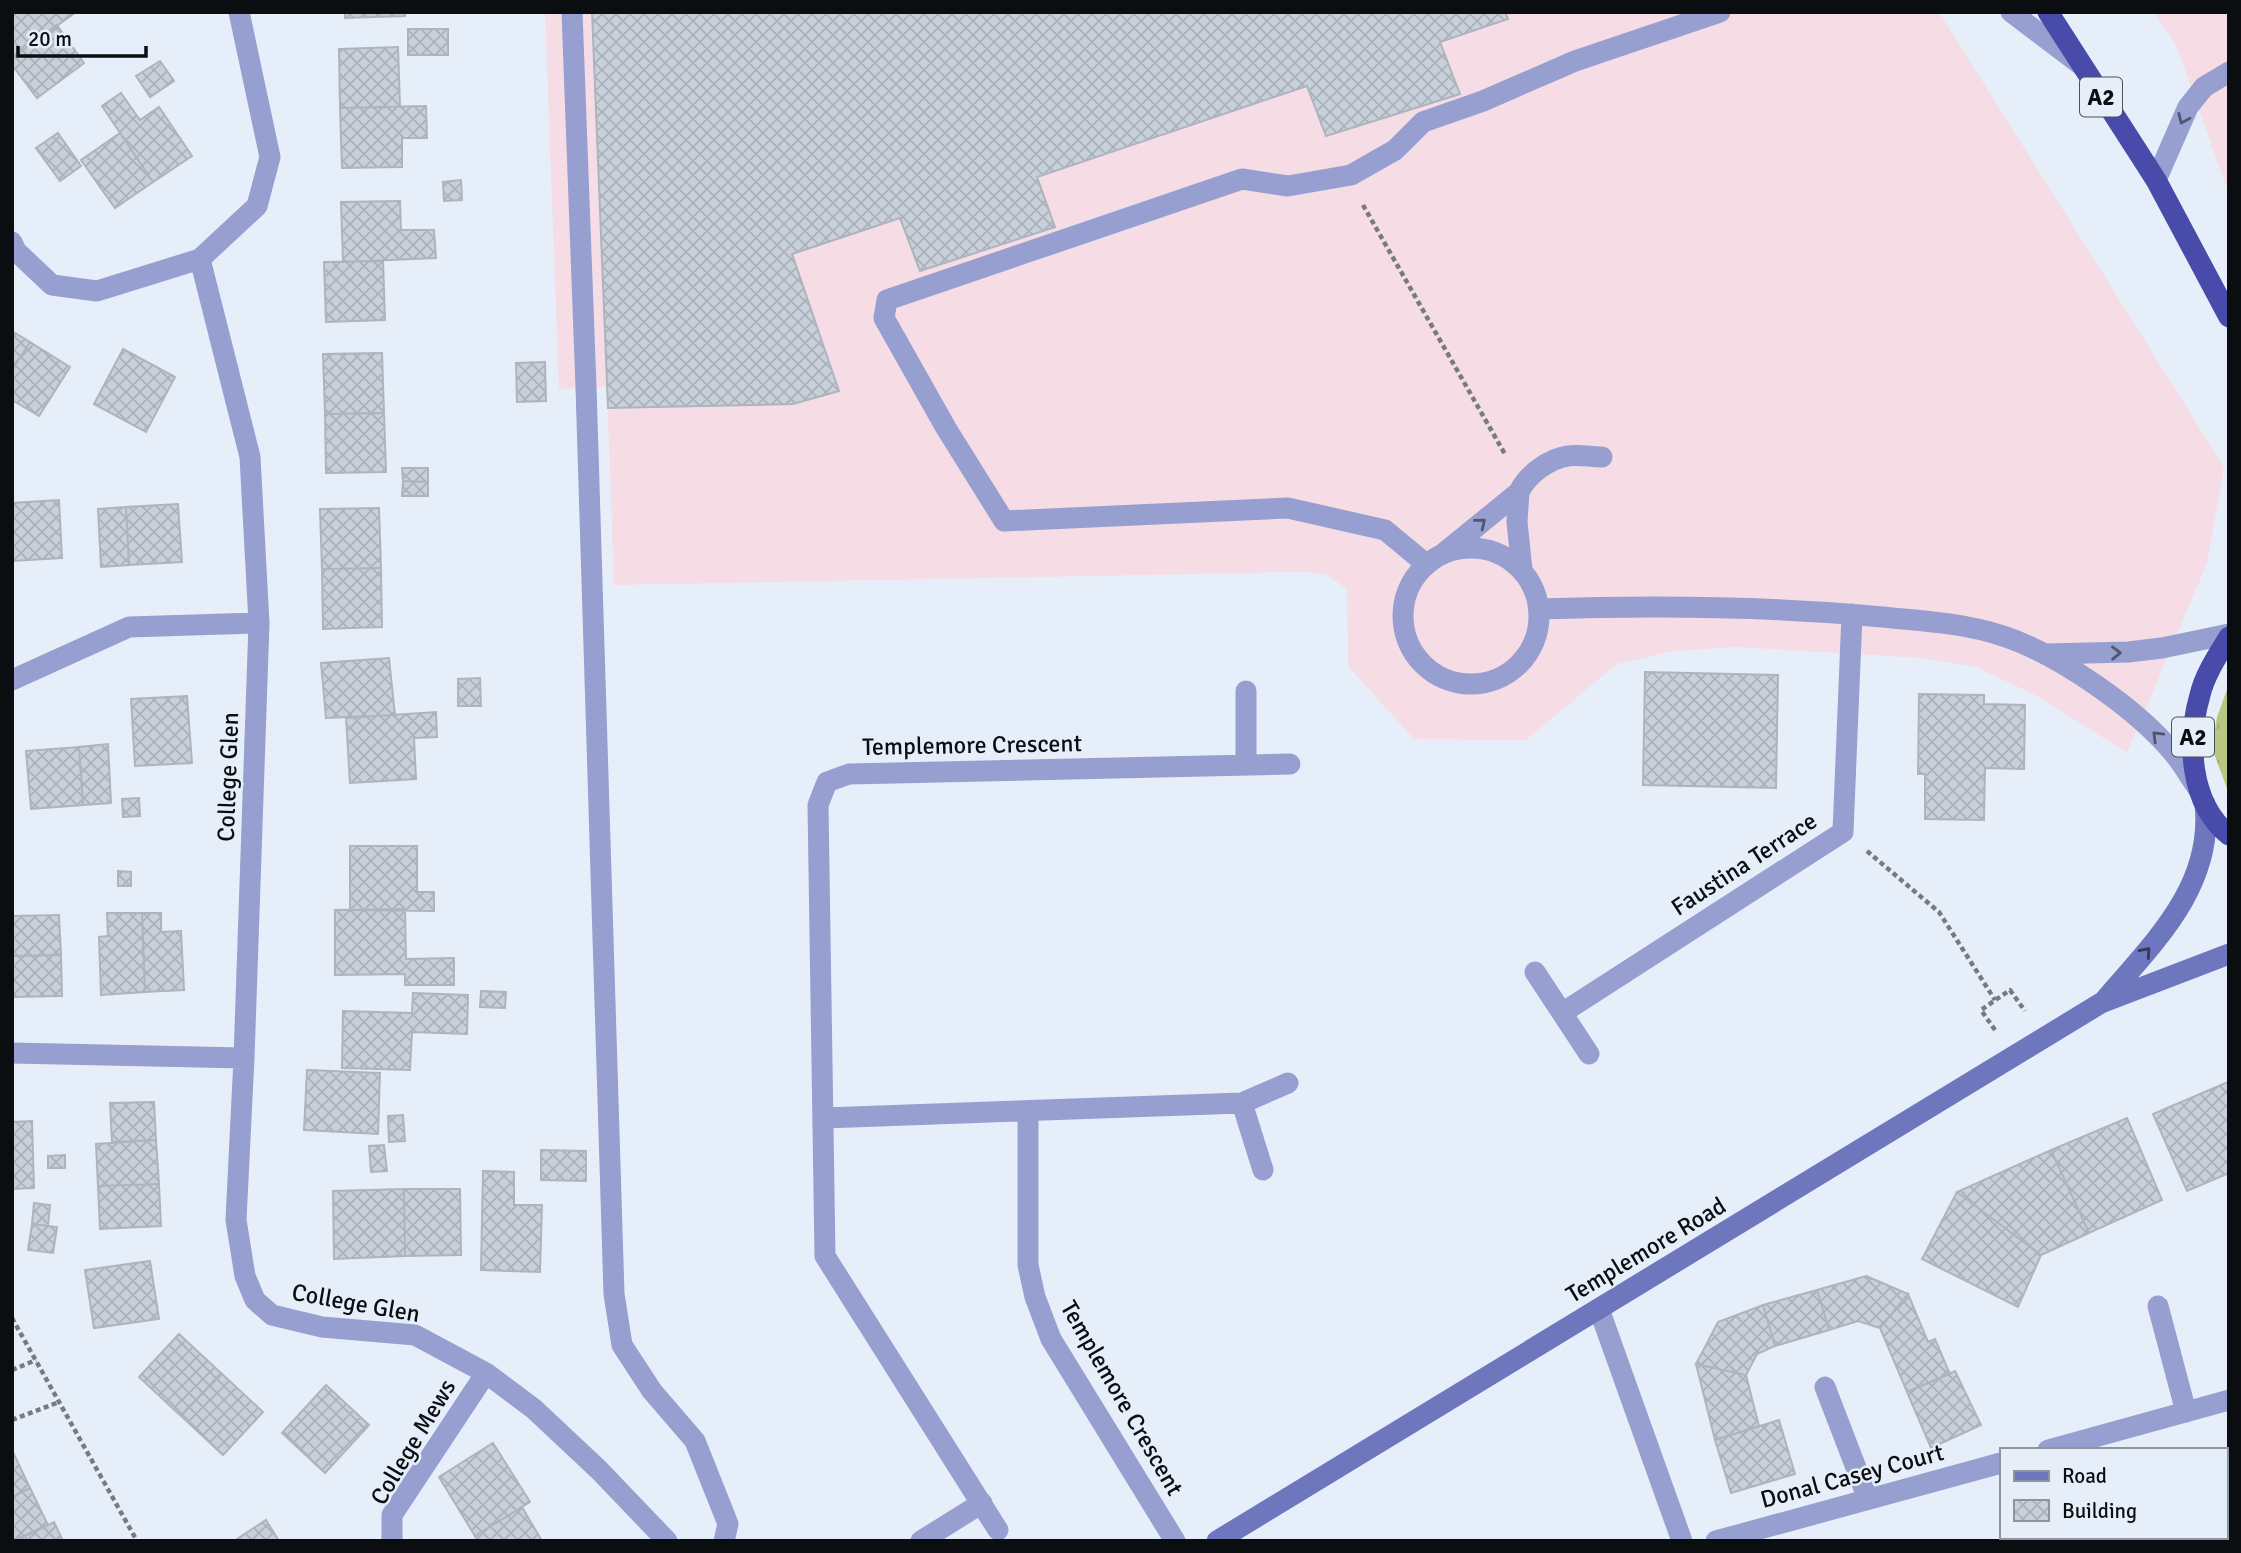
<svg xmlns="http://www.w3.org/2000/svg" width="2241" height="1553" font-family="Signika,sans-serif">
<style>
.commercial{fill:#f5dce5}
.grass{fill:url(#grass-tufts)}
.building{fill:url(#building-cross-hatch);stroke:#adb4be;stroke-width:2}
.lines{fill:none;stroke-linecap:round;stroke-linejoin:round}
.path{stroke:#757b81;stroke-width:4.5;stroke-dasharray:5 3.5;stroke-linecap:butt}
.service{stroke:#969fcf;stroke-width:21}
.minor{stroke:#969fcf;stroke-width:21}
.secondary{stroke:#6e77be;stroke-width:21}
.trunk{stroke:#484baa;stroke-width:21}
.oneway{stroke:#505670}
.oneway2{stroke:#333856}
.labels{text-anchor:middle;stroke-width:5;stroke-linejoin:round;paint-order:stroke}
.shield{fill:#e6eff9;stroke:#4d5257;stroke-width:2}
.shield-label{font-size:23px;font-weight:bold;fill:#0b0e11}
.street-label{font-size:24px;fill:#0b0e11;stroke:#e6eff9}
</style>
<defs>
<pattern id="grass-tufts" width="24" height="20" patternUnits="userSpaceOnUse" patternTransform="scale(1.75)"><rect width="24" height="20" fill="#b9c881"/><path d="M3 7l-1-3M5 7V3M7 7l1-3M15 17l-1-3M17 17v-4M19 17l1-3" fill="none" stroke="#9eab6e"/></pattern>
<pattern id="building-cross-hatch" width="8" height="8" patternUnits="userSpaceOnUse" patternTransform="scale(1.75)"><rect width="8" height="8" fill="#c8d0da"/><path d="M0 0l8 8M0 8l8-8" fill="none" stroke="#aab1ba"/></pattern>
</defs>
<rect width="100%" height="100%" fill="#e6eff9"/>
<!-- commercial -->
<path class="commercial" d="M545,12h1394l285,455 -17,96 -80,190 -88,-56 -63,-30 -53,-9 -187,-11 -62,4 -57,13 -91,76 -112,-1 -66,-73 -1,-77 -22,-15 -23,-2 -688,13 -7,-198 -48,2z
M2153,12h76v183l-53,-151z"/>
<!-- grass -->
<path class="grass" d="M2229,684v110l-17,-46 5,-31z"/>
<!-- building -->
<path class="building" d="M12,12h64l-64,46z
M345,12h60v4l-60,2z
M592,12h913l3,7 -68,23 20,52 -134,42 -19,-50 -270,91 18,50 -135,44 -20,-53 -108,36 47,137 -46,13 -185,4z
M57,25l27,38 -47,35 -25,-33v-7z
M408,29h40v26h-40z
M398,47l2,60 -60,1 -1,-59z
M160,61l14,20 -24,16 -14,-21z
M121,93l19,27 19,-13 33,49 -39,26 -51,-76z
M426,106l1,32h-25v29l-60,1 -2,-60z
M58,133l23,33 -21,15 -24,-33z
M120,133l33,49 -38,26 -34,-48z
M461,180l1,20 -18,1 -1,-19z
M400,201l1,29h33l2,28 -93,4 -2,-60z
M383,261l2,59 -59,2 -2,-60z
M12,331l18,11 -18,28z
M30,342l40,25 -31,49 -27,-16v-30z
M123,349l52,28 -29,55 -52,-28z
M382,353l2,60 -59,1 -2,-60z
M545,362l1,39 -29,1 -1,-39z
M384,413l2,59 -60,1 -1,-59z
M402,468h26v14l-25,-1z
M403,481l25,1v14h-26z
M59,500l3,58 -50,3v-58z
M178,504l4,58 -53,3 -3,-58z
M126,507l3,58 -28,2 -3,-58z
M379,508l2,60 -59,1 -2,-60z
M381,568l1,59 -59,2 -1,-60z
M389,658l6,57 -69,3 -5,-55z
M1645,672l133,3 -2,113 -133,-3z
M480,678l1,28h-23v-27z
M1919,694l65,1v9l41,1 -1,64 -39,-1 -1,52 -59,-1v-45h-7z
M187,696l5,67 -57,3 -4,-67z
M436,712l1,25 -23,1 2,41 -66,4 -4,-65z
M108,744l3,59 -28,2 -4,-58z
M79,747l4,58 -52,4 -5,-58z
M139,798l1,18 -17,1 -1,-18z
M350,846h67v46h17v19l-84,-1z
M118,871l13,1v14h-13z
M405,909l1,50 48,-1v27h-49v-11l-70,1v-65z
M107,913h35l3,79 -44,3 -2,-58 9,-1z
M142,913h19v19l20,-1 3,59 -39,2z
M59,915l2,40 -49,1v-40z
M61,955l1,41 -50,1v-41z
M481,991l25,1 -1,16 -25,-1z
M413,993l55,2 -1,39 -55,-2 -2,38 -68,-2 1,-57 69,2z
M307,1070l73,3 -2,61 -74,-4z
M2228,1082l1,91 -42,18 -34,-77z
M154,1102l2,38 -44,2 -2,-39z
M403,1115l2,26 -16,1 -1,-26z
M2127,1118l35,82 -73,33 -38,-83z
M32,1121l2,67 -22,1v-67z
M156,1140l3,44 -61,2 -2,-42z
M384,1145l3,26 -16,1 -2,-26z
M541,1150l45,1v30l-45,-1z
M2051,1150l38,83 -48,22 -84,-63z
M65,1155v13h-17v-12z
M483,1171l31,1v33h28l-2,67 -59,-2z
M159,1184l2,42 -61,3 -2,-43z
M404,1189h56l1,66 -56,1z
M404,1189l1,67 -71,3 -1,-68z
M1957,1192l84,63 -23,52 -96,-48z
M34,1203l16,2 -2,21 -16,-2z
M32,1224l25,3 -4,26 -25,-3z
M150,1261l9,58 -65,9 -9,-58z
M1866,1276l42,18 -28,34 -22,-7 -29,9 -12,-40z
M1817,1290l12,40 -54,16 -12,-41z
M1908,1294l20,48 7,-3 15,35 -43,18 -27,-64z
M1763,1305l12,41 -18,8 -11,21 -50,-11 22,-42z
M179,1334l42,39 -40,43 -42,-39z
M1696,1364l50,11 13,51 -44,14z
M1955,1371l26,54 -50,23 -24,-56z
M221,1373l42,39 -40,43 -42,-39z
M326,1385l43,40 -44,48 -43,-40z
M1779,1420l16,54 -64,19 -16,-53z
M493,1443l37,59 -55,34 -36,-59z
M12,1450l18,38 -18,9z
M30,1488l18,37 -36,16v-44z
M522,1507l20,34h-64l-3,-5z
M266,1520l13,21h-45z
M54,1522l9,19h-47z"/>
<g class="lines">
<!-- path -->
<path class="path" d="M1363,205l143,251
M1867,851l72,61 56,88
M1995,1030l-14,-20 29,-20 15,21
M12,1318l125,223
M12,1370l24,-10
M12,1420l47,-18"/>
<!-- service -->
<path class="service" d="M572,12l14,375 28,907 8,51 30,46 43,50 33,83 -4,17
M2011,12l70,53
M1519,492l-2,30 5,48
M1444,553l75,-61c8,-17 29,-33 49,-36 11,-2 23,1 34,1
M1426,564l-41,-34 -97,-22 -284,13 -58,-93 -62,-110 3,-18 355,-121 46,7 63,-11 44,-25 28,-28 60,-21 92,-40 145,-49"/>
<!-- minor -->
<path class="minor" d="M2156,180l32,-73 16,-20 25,-15
M12,242l4,9 36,34 45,6 103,-32 57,-53 13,-49 -31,-145
M200,259l50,198 9,166 -15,435 -8,162 9,56 10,24 17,15 50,12 93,8 71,38 48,36 65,61 68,71
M1403 616a68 68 0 1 1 136 0a68 68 0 1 1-136 0Z
M1539,609c114,-4 229,-3 343,8 41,4 82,6 121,19 55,18 135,73 172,119 9,11 16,24 24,35
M2047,654l81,-2 34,-4 67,-14
M12,680l117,-53 130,-4
M1246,765v-74
M1535,972l54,82
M1562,1013l281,-181 9,-218
M12,1053l232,5
M1242,1103l21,67
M1028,1112v153l7,32 16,42 124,202
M824,1118l418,-15 46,-20
M2158,1306l28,106
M1599,1309l83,232
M1825,1387l43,112
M2048,1450l181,-50
M998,1530l-173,-274 -7,-451 9,-23 22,-8 441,-10
M392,1541v-26l94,-142
M921,1541l61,-38
M1716,1541l285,-78"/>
<!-- secondary -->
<path class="secondary" d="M2103,1002c50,-59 111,-115 102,-198
M1217,1541l884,-538 128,-49"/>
<!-- trunk -->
<path class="trunk" d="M2048,12l108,168 73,137
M2229,637c-11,18 -24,37 -29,58 -13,45 -11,108 29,140"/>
</g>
<!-- one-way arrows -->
<defs><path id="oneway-chevron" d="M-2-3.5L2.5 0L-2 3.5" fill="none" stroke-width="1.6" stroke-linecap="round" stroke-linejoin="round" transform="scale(1.75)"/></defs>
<g class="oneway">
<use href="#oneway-chevron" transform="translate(2183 119) rotate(114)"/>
<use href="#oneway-chevron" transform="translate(1481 523) rotate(-39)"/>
<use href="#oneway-chevron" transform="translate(2116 653) rotate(-1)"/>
<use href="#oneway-chevron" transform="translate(2157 736) rotate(-135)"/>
</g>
<use class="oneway2" href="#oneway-chevron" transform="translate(2146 952) rotate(-49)"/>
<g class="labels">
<!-- shield labels -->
<g class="shield">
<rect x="2080" y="77.5" width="42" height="39" rx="5"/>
<rect x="2172" y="717.5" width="42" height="39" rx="5"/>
</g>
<g class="shield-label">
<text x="2101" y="105">A2</text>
<text x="2193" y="745">A2</text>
</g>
<!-- street labels -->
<g class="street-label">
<text transform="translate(972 745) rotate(-1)" y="8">Templemore Crescent</text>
<text transform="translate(228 777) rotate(-88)" y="8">College Glen</text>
<text transform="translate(1744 864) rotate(-33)" y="8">Faustina Terrace</text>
<text transform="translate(1646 1250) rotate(-31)" y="8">Templemore Road</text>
<text transform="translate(356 1303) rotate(10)" y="8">College Glen</text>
<text transform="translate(1122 1398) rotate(60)" y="8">Templemore Crescent</text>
<text transform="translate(413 1442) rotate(-59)" y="8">College Mews</text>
<text transform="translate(1852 1476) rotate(-15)" y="8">Donal Casey Court</text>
</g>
</g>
<!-- border -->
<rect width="2241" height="1553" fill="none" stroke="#0b0e11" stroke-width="28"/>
<!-- legend -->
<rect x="2000" y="1448" width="228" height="91" fill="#e6eff9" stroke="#8e959c" stroke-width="2"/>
<rect x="2014" y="1471" width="35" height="10" fill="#6e77be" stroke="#8e959c" stroke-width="2"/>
<text x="2062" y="1483" font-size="21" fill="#0b0e11">Road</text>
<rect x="2014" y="1500" width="35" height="21" fill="url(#building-cross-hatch)" stroke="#8e959c" stroke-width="2"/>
<text x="2062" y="1518" font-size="21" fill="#0b0e11">Building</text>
<!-- scale -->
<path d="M18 46v10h128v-10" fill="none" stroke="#0b0e11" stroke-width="3.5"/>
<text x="28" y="46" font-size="21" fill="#0b0e11" stroke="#e6eff9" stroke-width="5" paint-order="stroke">20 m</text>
</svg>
